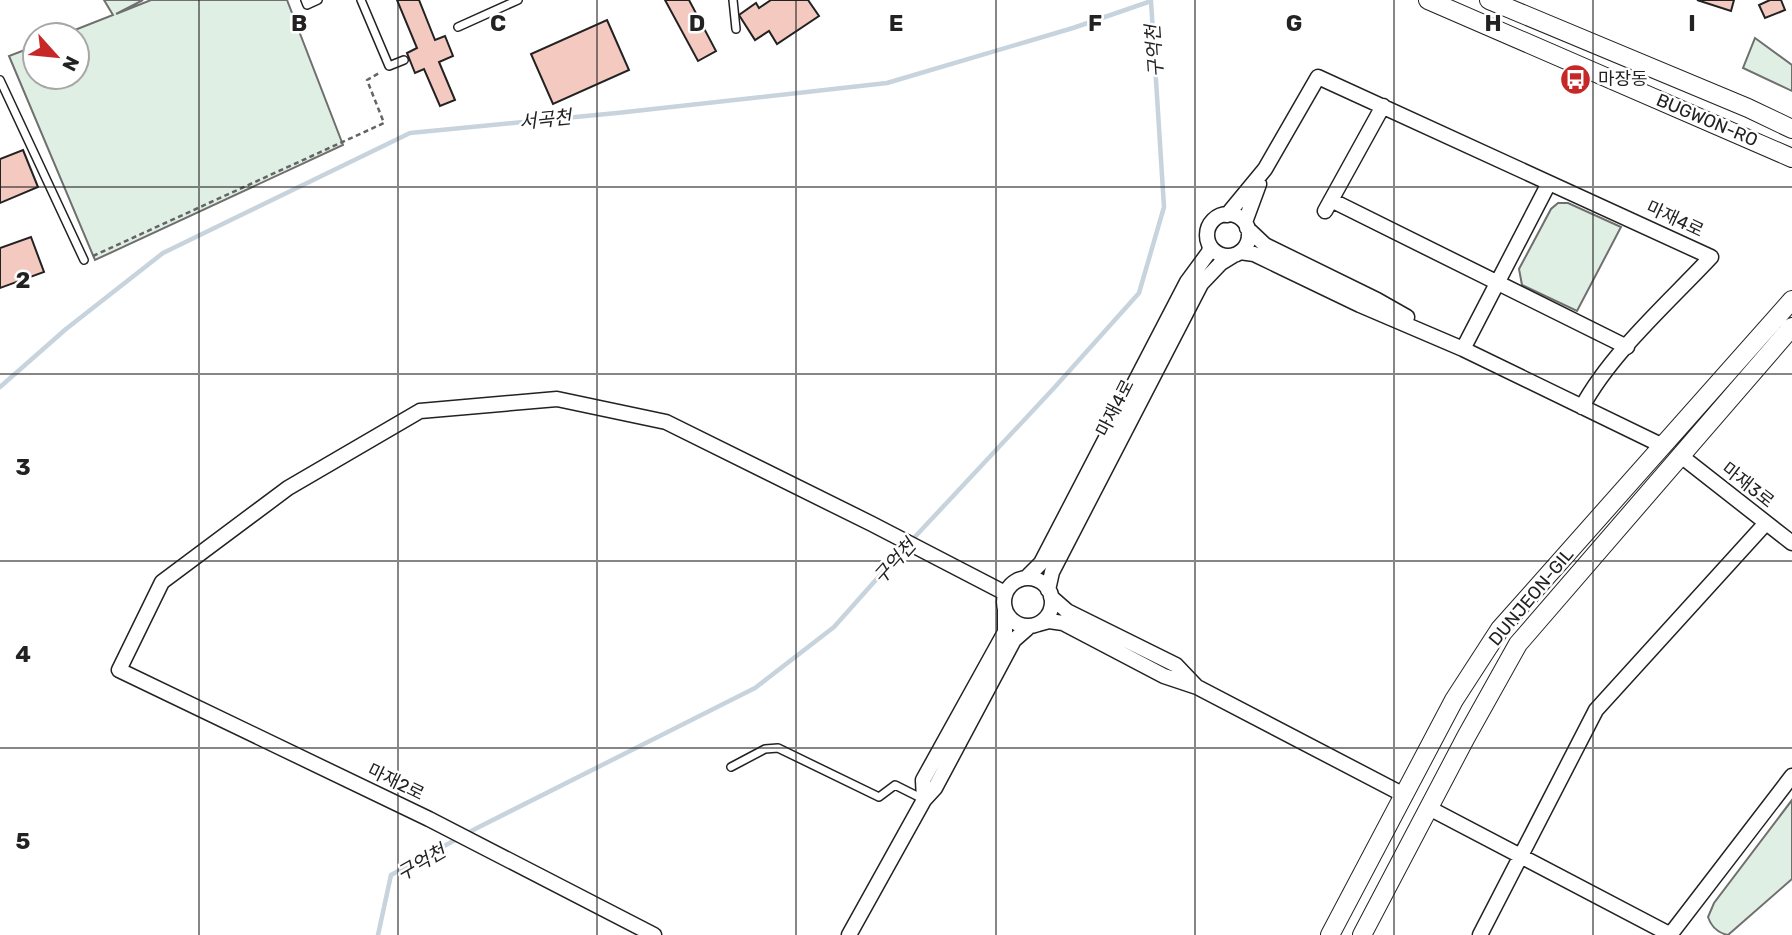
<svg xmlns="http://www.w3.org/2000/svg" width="1792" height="935" font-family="Rubik,'Noto Sans KR',sans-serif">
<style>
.green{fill:#e0efe3;stroke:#6f6f6f;stroke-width:2}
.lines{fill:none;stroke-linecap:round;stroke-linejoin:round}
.stream{stroke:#c7d3dd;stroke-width:4.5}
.building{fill:#f3c9c0;stroke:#222;stroke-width:2}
.service-casing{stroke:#222;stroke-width:10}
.minor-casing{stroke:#222;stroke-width:17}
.tertiary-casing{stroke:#222;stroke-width:20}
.path{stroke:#646464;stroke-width:2.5;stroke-dasharray:5 3.5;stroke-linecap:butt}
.service{stroke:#fff;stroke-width:7}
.minor{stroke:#fff;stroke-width:14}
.tertiary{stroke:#fff;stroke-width:18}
.grid{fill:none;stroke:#222;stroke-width:2;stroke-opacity:0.55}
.labels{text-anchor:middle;stroke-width:5;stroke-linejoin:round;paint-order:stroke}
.poi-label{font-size:18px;fill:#222;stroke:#fff;text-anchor:start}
.street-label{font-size:18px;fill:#222;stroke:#fff}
.water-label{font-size:19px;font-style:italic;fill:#222;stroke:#fff}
.grid-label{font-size:23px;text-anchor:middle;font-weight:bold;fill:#222;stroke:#fff;stroke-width:5;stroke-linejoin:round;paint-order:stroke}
</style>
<rect width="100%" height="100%" fill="#fff"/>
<!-- green -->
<path class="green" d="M104,0h39l-27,14 35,-14h136l56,145 -248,115 -86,-204 26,-10v31h42v-42h-15l51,-20z
M1755,38l37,27v26l-49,-23z
M1558,203h10l53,24 -44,84 -55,-26 -3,-16 32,-60z
M1792,800v79l-64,56c-10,-2 -17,-9 -20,-18l6,-14z"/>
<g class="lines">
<!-- stream -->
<path class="stream" d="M0,387l66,-58 97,-76 247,-120 207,-20 270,-30 186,-55 78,-27
M912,540l142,-152 85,-95 25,-86 -13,-206
M378,935l13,-60 86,-47 278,-140 79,-61 72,-81"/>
</g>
<!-- building -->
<path class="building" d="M397,0h22l16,40 10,-4 8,20 -14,6 16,38 -15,6 -16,-37 -9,4 -8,-20 10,-5z
M665,0h24l27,51 -18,10z
M771,0h37l11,16 -42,28 -8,-13 -14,9 -16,-25 17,-12 3,5z
M1697,0h37l-3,11z
M1770,0h11l4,10 -20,8 -6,-13z
M607,20l22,50 -76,34 -22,-50z
M23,150l15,37 -38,16v-44z
M31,237l13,35 -44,16v-40z"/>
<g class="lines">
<defs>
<path id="service" d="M305,0l2,5 11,-5
M361,0l28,66 15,-6
M733,0l3,29
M458,27l60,-27
M0,80l84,180
M731,767l34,-18 13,-1 101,49 16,-12 28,14"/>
<path id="minor" d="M1331,200l296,147
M1325,211l58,-105
M1207 235a21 21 0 1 1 42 0a21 21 0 1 1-42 0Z
M1227,215l38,-46 53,-92 393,180c-42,45 -100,96 -129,150
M1245,222l14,-38
M1247,228l18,17 112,55 30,17
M1240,252l14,2 106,51 103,44 200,97
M1463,349l86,-166
M1681,456l111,87
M1004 602a24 24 0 1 1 48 0a24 24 0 1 1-48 0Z
M1026,578l15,-15 146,-281 22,-30 1,-6
M1048,590l4,-18 149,-288 20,-21 13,-8
M1051,597l16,14 109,54 20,21
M1038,624l11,-3 14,2 101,53 33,11 207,108
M924,800l-1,-20 82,-148v-23
M1429,808l242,127
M654,935l-225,-116 -310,-149 43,-88 126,-94 132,-77 137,-12 109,23 206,102 133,69
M849,935l75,-135 11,-12 79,-148 16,-14
M1480,935l116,-225 170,-187
M1670,935l122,-159"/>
<path id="tertiary" d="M1428,0l364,158
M1489,0l259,108 44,21
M1330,935l124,-235 46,-71 292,-329
M1362,935l104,-198 52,-93 274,-317"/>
</defs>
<!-- service casing -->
<use href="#service" class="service-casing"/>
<!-- minor casing -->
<use href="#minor" class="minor-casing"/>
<!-- tertiary casing -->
<use href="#tertiary" class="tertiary-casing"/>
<!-- path -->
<path class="path" d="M93,256l291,-133 -17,-43 14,-8"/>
<!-- service -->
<use href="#service" class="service"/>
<!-- minor -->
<use href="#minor" class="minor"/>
<!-- tertiary -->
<use href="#tertiary" class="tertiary"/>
</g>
<!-- grid -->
<path class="grid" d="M199,0v935M398,0v935M597,0v935M796,0v935M996,0v935M1195,0v935M1394,0v935M1593,0v935M0,187h1792M0,374h1792M0,561h1792M0,748h1792"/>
<!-- icons -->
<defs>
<symbol id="bus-disc" viewBox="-11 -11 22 22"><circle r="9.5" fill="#c62828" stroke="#fff"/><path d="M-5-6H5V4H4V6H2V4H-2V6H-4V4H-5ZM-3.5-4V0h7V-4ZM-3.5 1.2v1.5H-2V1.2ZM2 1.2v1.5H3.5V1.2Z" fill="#fff"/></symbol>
</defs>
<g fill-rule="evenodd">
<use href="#bus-disc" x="1558" y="62" width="35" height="35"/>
</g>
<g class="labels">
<!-- poi labels -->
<g class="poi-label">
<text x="1598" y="85">마장동</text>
</g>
<!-- street labels -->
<g class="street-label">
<text transform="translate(1707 120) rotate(23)" y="6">BUGWON-RO</text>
<text transform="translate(1675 219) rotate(25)" y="6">마재4로</text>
<text transform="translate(1115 408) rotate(-63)" y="6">마재4로</text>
<text transform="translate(1748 485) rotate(38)" y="6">마재3로</text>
<text transform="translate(1531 597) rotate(-50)" y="6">DUNJEON-GIL</text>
<text transform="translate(396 782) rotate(26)" y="6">마재2로</text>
</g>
<!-- water labels -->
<g class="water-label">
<text transform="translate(1154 51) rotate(-94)" y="7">구억천</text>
<text transform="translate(545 119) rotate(-6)" y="7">서곡천</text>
<text transform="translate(894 561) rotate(-48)" y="7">구억천</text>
<text transform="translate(421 862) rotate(-30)" y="7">구억천</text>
</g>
</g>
<g class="grid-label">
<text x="299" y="31">B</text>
<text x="498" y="31">C</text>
<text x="697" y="31">D</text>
<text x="896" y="31">E</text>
<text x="1095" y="31">F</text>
<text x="1294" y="31">G</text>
<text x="1493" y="31">H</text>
<text x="1692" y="31">I</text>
<text x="23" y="288">2</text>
<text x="23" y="475">3</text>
<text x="23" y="662">4</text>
<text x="23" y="849">5</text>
</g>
<!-- north arrow -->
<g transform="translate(56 56) rotate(117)"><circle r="33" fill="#ffffff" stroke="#a7a7a7" stroke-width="2"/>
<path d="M0-5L12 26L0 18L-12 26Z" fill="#c62828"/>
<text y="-10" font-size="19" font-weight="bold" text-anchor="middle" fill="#222222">N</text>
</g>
</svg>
